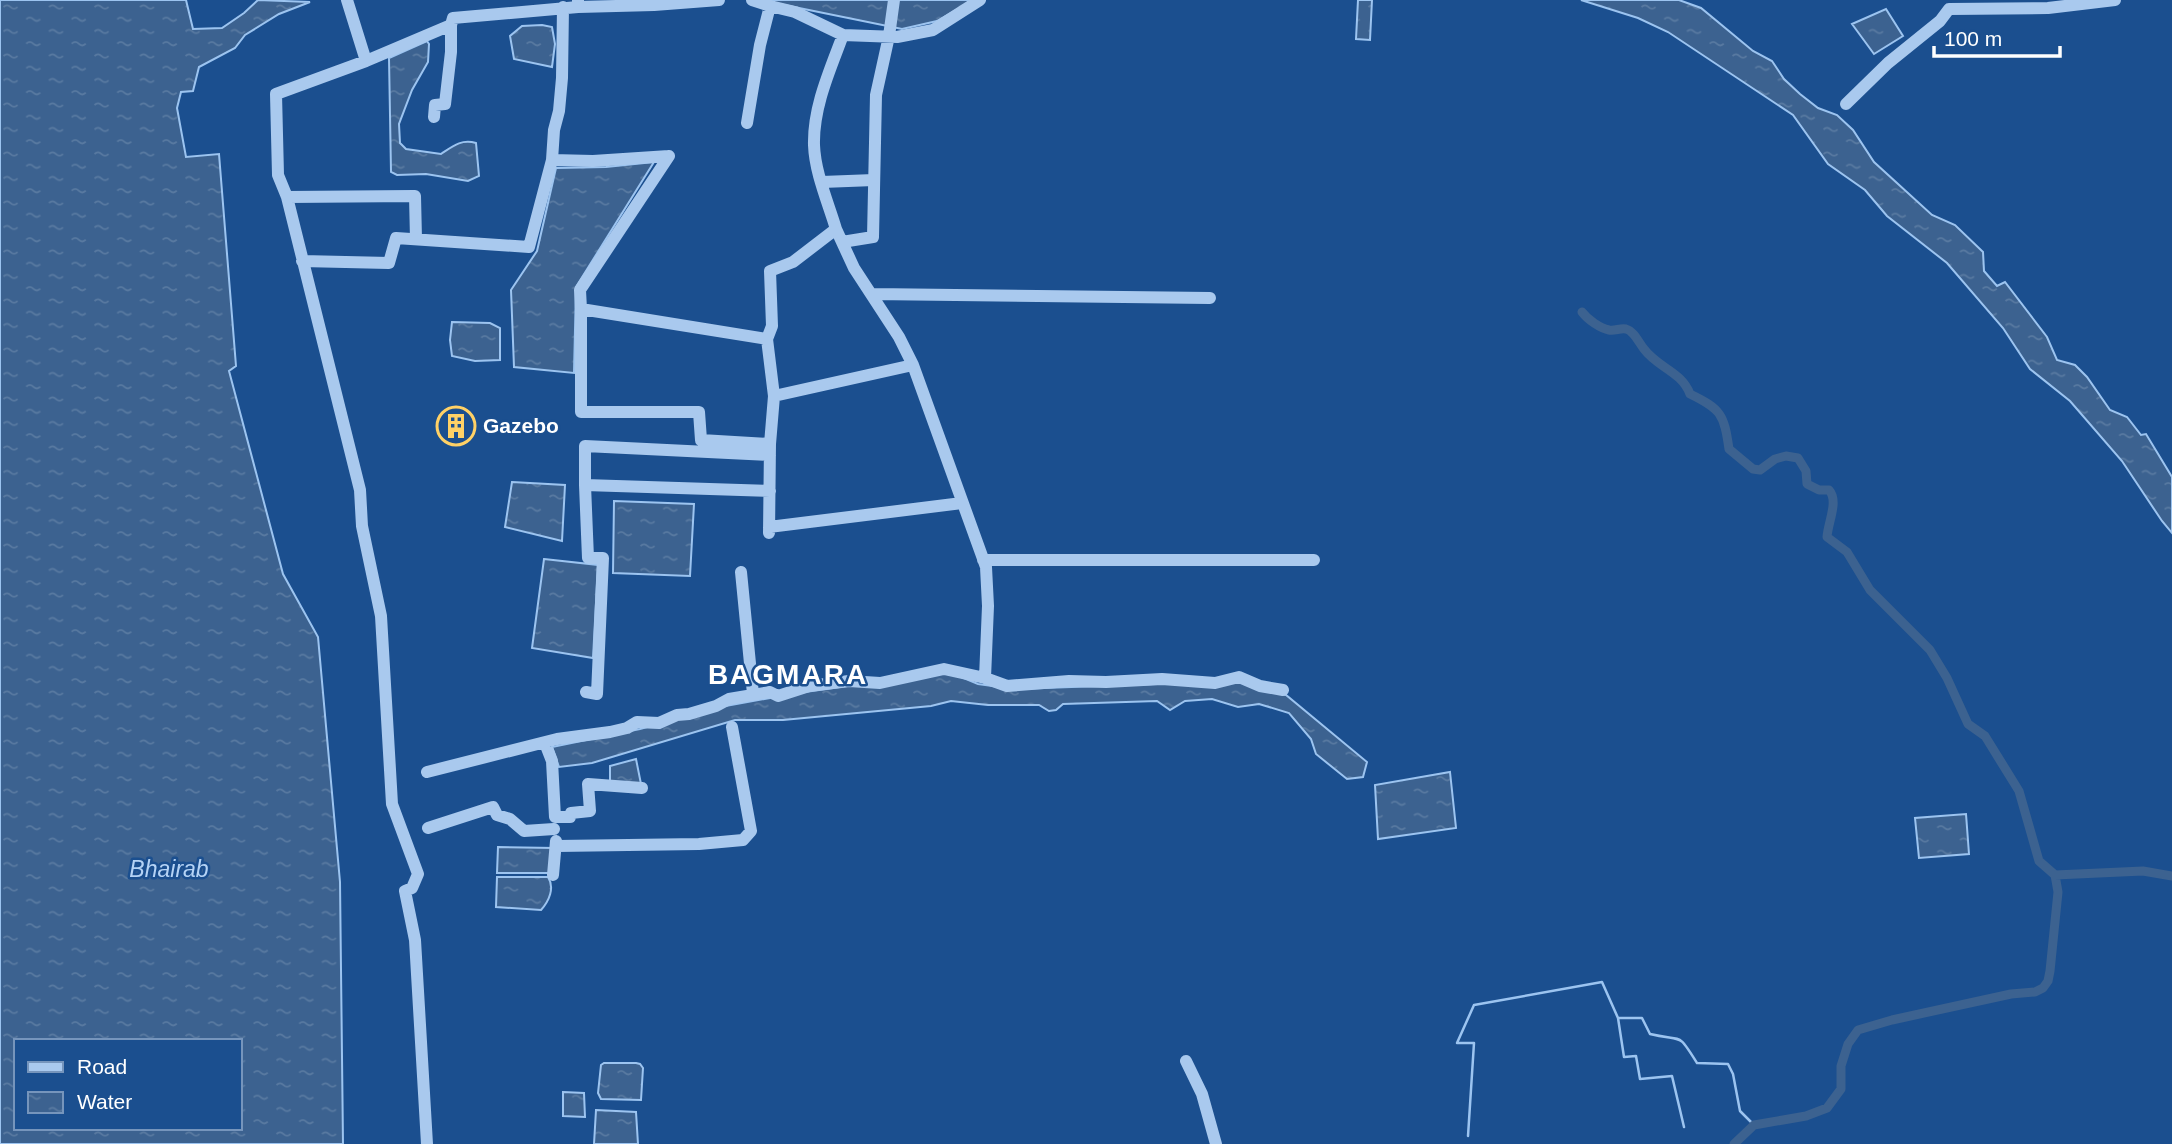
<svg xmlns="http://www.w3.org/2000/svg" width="2172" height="1144" font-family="Arial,sans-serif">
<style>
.water{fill:url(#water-ripples);stroke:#9cc4f0;stroke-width:2;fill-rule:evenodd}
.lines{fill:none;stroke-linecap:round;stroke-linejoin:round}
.stream{stroke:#9cc4f0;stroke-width:2.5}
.canal{stroke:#3c6290;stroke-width:9}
.minor{stroke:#a9c9ee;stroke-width:12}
.labels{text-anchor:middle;stroke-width:5;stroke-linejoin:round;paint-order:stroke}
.poi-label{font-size:21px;font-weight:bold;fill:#fff;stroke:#1b4f8f;text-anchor:start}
.water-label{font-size:23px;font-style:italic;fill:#b5d3f5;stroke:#1b4f8f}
.district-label{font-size:28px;font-weight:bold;letter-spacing:2px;fill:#fff;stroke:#1b4f8f}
</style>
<defs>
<pattern id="water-ripples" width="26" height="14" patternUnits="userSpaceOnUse" patternTransform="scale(1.75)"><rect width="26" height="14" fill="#3c6290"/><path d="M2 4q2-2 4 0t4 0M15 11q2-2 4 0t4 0" fill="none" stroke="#597aa1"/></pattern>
</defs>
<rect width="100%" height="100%" fill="#1b4f8f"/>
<!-- water -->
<path class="water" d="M0,0h186l7,29 29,-1 22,-15 14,-13 52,2 -31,12 -34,21 -10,13 -36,19 -6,24 -12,1 -4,16 9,49 33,-3 17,212 -7,5 54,203 35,63 22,245 3,262h-343zM16,1041h224v87h-224z
M760,0h213l-36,21 -35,8z
M1358,0h14l-2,40 -14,-1z
M1581,0h98l22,8 52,43 19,10 12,18 16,15 18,14 19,7 16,15 21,32 58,53 23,10 28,27 1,19 13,15 8,-4 42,55 10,23 18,5 12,12 23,33 17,7 14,18 5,-1 26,43v56l-10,-12 -40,-60 -52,-60 -40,-32 -27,-41 -56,-65 -60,-47 -22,-26 -37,-26 -35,-49 -125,-83 -30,-14z
M1886,9l17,27 -29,18 -22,-30z
M542,25l10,2 3,17 -3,23 -38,-8 -4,-23 12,-10z
M427,41l2,3 -1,18 -16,28 -13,34 1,19 6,6 35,5c12,-8 20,-15 35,-11l3,33 -11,5 -42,-7 -29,1 -6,-3 -2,-114z
M654,162l-78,125 -2,86 -60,-6 -3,-77 26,-39 19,-83 50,-1z
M452,322l38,1 10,5v32l-25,1 -23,-5 -2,-16z
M512,482l53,3 -3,56 -57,-14z
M614,501l80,3 -4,72 -77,-3z
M544,559l54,6 -5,93 -61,-10z
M931,674h23l24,10 36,5 225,-8 47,14 81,67 -4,15 -16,2 -31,-25 -5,-15 -22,-26 -30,-9 -21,3 -26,-8 -27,2 -15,9 -13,-9 -94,3 -7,6 -7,1 -10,-6h-51l-37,-4 -20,5 -148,14h-48l-143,43 -33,4 -7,-20 88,-18 80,-22 78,-14z
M636,759l5,25 -31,-2v-16z
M1450,772l6,56 -78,11 -3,-54z
M1966,814l3,40 -50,4 -4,-40z
M498,847l56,1 -3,25h-54z
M497,877h51c7,11 1,24 -7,33l-45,-3z
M636,1063l4,1 3,4 -2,32 -40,-1 -3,-6 3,-28 3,-2z
M563,1092l21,1 1,24 -22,-1z
M596,1110l40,2 2,32h-44z"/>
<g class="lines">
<!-- stream -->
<path class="stream" d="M1684,1127l-12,-51 -32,3 -4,-23 -12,1 -6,-39h24l8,16c34,8 27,-3 47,29l31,1 5,10 7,37 14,14
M1468,1136l6,-93h-17l17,-38 128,-23 16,36"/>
<!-- canal -->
<path class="canal" d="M1582,312c6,8 18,16 27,18 6,1 11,-2 17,-1 8,2 13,14 18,20 14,19 37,22 46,45 31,15 34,20 39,55l24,20 7,1 15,-11 11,-3 12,2 8,13 1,13 12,6h10c10,11 -1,32 -2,47l20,15 23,38 60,60 17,28 21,46 17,12 34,55 20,70 16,14 88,-4 29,5
M1734,1144l20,-19 52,-9 21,-8 14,-19v-23l7,-22 10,-14 34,-10 119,-26 24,-2 8,-4 5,-7 2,-10 8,-79 -3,-17"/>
<!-- minor -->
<path class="minor" d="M347,0l19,61 -90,33 2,81 9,22 73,293 2,36 19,90 11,188 26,70 -6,14 -7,3 10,49 12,204
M770,6l25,6 48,23 54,2 36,-7 47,-30
M578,7l76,-2 65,-5
M366,61l85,-36 2,-7 125,-11v-7
M1846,104l42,-41 52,-42 9,-12 99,-1 67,-8
M434,117l1,-12 10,-1 6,-52v-27
M747,123l13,-78 10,-39 -18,-6
M552,160l41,1 76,-5
M822,182l52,-2
M287,197l128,-1 1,43
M836,229c-8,-27 -21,-56 -22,-84 -1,-38 16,-75 29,-110
M842,242l31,-5 3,-142 13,-59 5,-36
M302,261l87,2 7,-25 133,9 23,-87 2,-30 5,-19 3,-33 1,-71
M872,294l338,4
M581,309l-1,-19 89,-134
M767,339l-186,-30v103h118l2,28 69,4
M774,396l139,-31 73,202 2,39 -3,72
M585,485l3,73h15l-6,136 -11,-2
M770,491l-185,-6v-39l185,9
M769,527l193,-24
M769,533l1,-89 4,-48 -7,-57 5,-13 -2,-55 23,-9 43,-33 18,39 45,69 14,28
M983,560h331
M741,572l12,122
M545,743l7,18 3,56h15l1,-4 19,-2 -2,-27 54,4
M427,772l130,-33 53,-7 17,-4 10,-6 22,1 18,-8 12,-1 27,-8 13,-7 41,-7 8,4 31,-10 40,-5 31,2 64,-14 41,9 22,8 62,-5 37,1 56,-3 53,4 24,-6 21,9 23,4
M428,828l65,-21 4,8 13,4 14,12 30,-2
M557,846l142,-2 44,-4 8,-9 -19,-104
M553,875l3,-34
M1186,1061l16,33 14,50"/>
</g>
<!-- icons -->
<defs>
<symbol id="building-ring" viewBox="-11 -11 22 22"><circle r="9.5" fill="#1b4f8f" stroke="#ffd166" stroke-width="1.5"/><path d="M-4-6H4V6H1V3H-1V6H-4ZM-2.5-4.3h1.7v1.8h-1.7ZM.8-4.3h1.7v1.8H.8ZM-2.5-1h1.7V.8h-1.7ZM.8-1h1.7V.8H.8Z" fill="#ffd166"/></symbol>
</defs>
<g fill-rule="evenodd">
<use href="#building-ring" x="434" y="404" width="44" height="44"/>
</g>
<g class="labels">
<!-- poi labels -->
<g class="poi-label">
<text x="483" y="433">Gazebo</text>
</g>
<!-- water labels -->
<g class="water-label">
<text x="169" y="877">Bhairab</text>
</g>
<!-- district labels -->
<g class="district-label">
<text x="788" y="684">BAGMARA</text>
</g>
</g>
<!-- legend -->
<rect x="14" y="1039" width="228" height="91" fill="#1b4f8f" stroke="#7695bc" stroke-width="2"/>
<rect x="28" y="1062" width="35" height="10" fill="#a9c9ee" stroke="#7695bc" stroke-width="2"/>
<text x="77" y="1074" font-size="21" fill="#ffffff">Road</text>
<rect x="28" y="1092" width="35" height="21" fill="url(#water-ripples)" stroke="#7695bc" stroke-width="2"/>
<text x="77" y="1109" font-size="21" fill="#ffffff">Water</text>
<!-- scale -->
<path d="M1934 46v10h126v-10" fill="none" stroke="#ffffff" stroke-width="3.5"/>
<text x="1944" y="46" font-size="21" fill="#ffffff" stroke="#1b4f8f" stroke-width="5" paint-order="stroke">100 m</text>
</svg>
